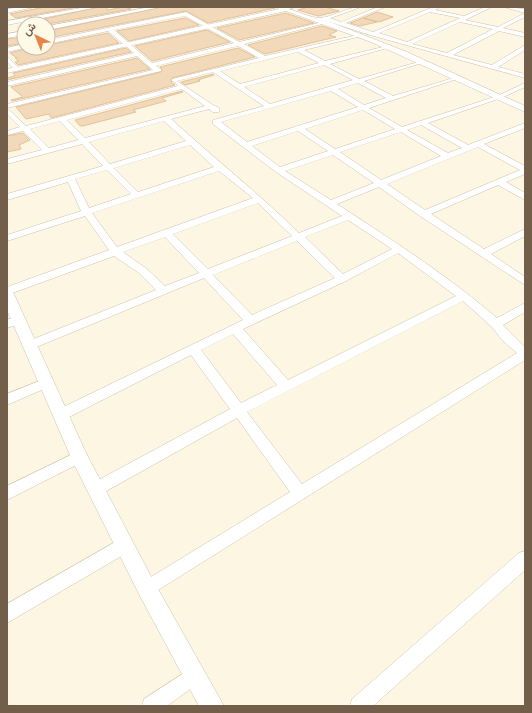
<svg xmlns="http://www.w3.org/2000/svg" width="532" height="713" font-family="Arial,Vazirmatn,sans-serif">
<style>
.building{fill:#f1d9ba;stroke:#e3c29a}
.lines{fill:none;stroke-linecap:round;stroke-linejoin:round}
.minor-casing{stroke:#cfc1ac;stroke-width:1}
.tertiary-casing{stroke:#cfc1ac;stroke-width:1}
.minor{fill:#fff;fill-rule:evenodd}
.tertiary{fill:#fff;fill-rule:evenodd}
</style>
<rect width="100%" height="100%" fill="#fcf6e2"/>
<!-- building -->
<path class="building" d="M45,7h33l-62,11 -6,-4z
M99,7h8v3l18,-3 6,2 -83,15 -23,-1z
M162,7l113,1 -67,15 -22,-12 -138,27v-7z
M308,7h17l14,4 -21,5 -20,-6z
M377,12l16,5 -14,5 -16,-4z
M286,13l28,10 -75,17 -22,-12z
M185,18l14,7 -70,16 -12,-10z
M363,18l14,4 -17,4 -10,-3z
M322,26l15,5 -8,4 7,2 -71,17 -17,-9z
M207,30l23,12 -78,19 -17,-15z
M108,33l11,10 -101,22 -3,-3 4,-1 -4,-3h2l-7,-5 19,-5h19v-3z
M24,37v6l-17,3v-7z
M126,48l5,4 -124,28v-2l8,-2 -2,-3z
M238,48l17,9 -83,21 -1,4 4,3 -124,33 -2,-4 -23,5 -10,-12 145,-35 1,-3 -2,-2z
M137,58l13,11 -138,32 -1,-1 12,-3 -12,-10z
M213,74l1,1 -16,5 2,1 -15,4 -4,-3z
M182,91l1,1 -21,6 4,3 -33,9 3,2 -53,14h-3l-5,-6z
M23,133l7,7 -11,5 2,4 -14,3v-16z"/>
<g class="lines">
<defs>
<path id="minor" d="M23,7h12l-28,6v-4z
M87,7h11l-91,18v-4z
M150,7h11l-113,23v-4z
M288,7h8l-11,3v-2z
M378,7h7l-39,16 27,9 60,-25h7l-5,3 29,6 21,-9h7l-27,13 33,7 27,-14v4l-22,11 22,5v4l-26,-6 -46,24 39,10 33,-20v5l-27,17 27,7v4l-155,-43 -40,-13 -86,22 21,12 97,-22v2l-58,14 21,11 66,-16v2l-61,17 29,15 66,-19v2l-61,19 29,15 67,-20v2l-91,30 33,19 95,-31 28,-13v4l-24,11 -73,25 40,22 57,-22v5l-41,16 41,22v8l-19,8 19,11v7l-27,-15 -67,29 53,35 41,-20v7l-34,18 34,23v8l-105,-69 -41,-29 -42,17c55,36 110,71 160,114l28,-15v9l-22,13 22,22v13l-378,237 -6,-2 -2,-6 2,-6 149,-91 -53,-74 -136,76 -5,2 -5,-2 -2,-5 2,-5 139,-75 -39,-54 -126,64 -5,1 -5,-1 -2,-4 2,-4 188,-91 -39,-42 -170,70h-8l-2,-3 2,-3 130,-52 -17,-17 -25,-17 -107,39v-8l102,-37 -24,-34 -78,25v-6l74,-24 -13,-29 -61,18v-6l96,-28 -21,-22 -75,20v-5l35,-9 -19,-19 -16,4v-4l13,-4 -13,-13v-10l146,-34 -16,-14 -130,30v-4l127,-29 -26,-22 -60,13v-4l138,-28 53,30 88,-21 -5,-2 2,-3 17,6zM430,12l30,6 -53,24 -28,-9zM185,16l49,27 -82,20 -38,-33zM460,22l33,7 -46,24 -35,-9zM238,46l21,12 -87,21v2l3,1 3,4 -152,40 -19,-18 154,-37v-2l-5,-3zM298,52l21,11 -79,21 -20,-13zM324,65l29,15 -83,24 -26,-17zM213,72l51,34 -51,14v4l63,48 66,44 -43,17c-41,-40 -86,-76 -128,-114l38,-10 4,3h6v-4l-6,-3 -36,-24zM358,83l28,15 -22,7 -26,-16zM182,89l23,17 -120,32 -18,-18zM331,91l27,16 -111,35 -26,-20zM363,110l32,19 -60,20 -30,-20zM60,121l18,19 -29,8 -19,-19zM164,121l22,20 -76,23 -21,-22zM421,125l41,23 -14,5 -41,-23zM298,131l30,20 -48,16 -28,-21zM401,132l40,24 -60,24 -41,-28zM190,145l24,22 -76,25 -24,-24zM478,147l42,23 -95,40 -38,-26zM333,155l41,28 -43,17 -46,-29zM107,170l24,24 -42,14 -14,-29zM219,171l34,27 -136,49 -25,-34zM258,203l34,33 -84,33 -35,-35zM348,220l44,29 -49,25 -38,-37zM165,237l34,36 -34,13 -18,-17 -24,-17zM297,241l38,37 -83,37 -39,-40zM398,253l58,43 -168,84 -45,-51 103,-48zM463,301l29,26 10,13 15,13 -215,131 -55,-72zM233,334l44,51 -36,18 -40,-53z
M506,7l19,2v4l-18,-5z
M24,31v4l-17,3v-4z
M24,44v4l-17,4v-4z
M7,56l12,12v2h-4l-8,-8z
M19,316l4,1 2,3 -2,3 -16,5v-8z
M47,378l4,2 2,3 -2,3 -44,19v-11z
M79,451l5,2 2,4 -2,4 -77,39v-14z
M124,537l6,2 2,6 -2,6 -123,72v-19z
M525,551v19l-152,136h-23l2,-7 167,-146z
M195,666l6,3 3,6 -3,6 -34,25h-25l2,-7z"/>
<path id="tertiary" d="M276,7c16,0 27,9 42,11 10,1 29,-11 43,-11l-36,13 82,32 118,54v6l-154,-70 -85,-31 -279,62v-4l272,-60z
M7,289l5,2 2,3 72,159 68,129 70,124h-25l-59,-110 -67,-134 -66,-152z"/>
</defs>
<!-- minor casing -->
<use href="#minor" class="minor-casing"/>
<!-- tertiary casing -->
<use href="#tertiary" class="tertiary-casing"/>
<!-- minor -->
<use href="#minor" class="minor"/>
<!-- tertiary -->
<use href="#tertiary" class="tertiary"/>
</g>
<!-- border -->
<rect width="532" height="713" fill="none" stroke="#735f49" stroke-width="16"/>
<!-- north arrow -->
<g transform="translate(36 36) rotate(317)"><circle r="19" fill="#fffae8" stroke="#c7bca8"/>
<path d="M0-3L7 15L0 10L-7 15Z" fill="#e58548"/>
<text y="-6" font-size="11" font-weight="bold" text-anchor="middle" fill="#735f49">ش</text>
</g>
</svg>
